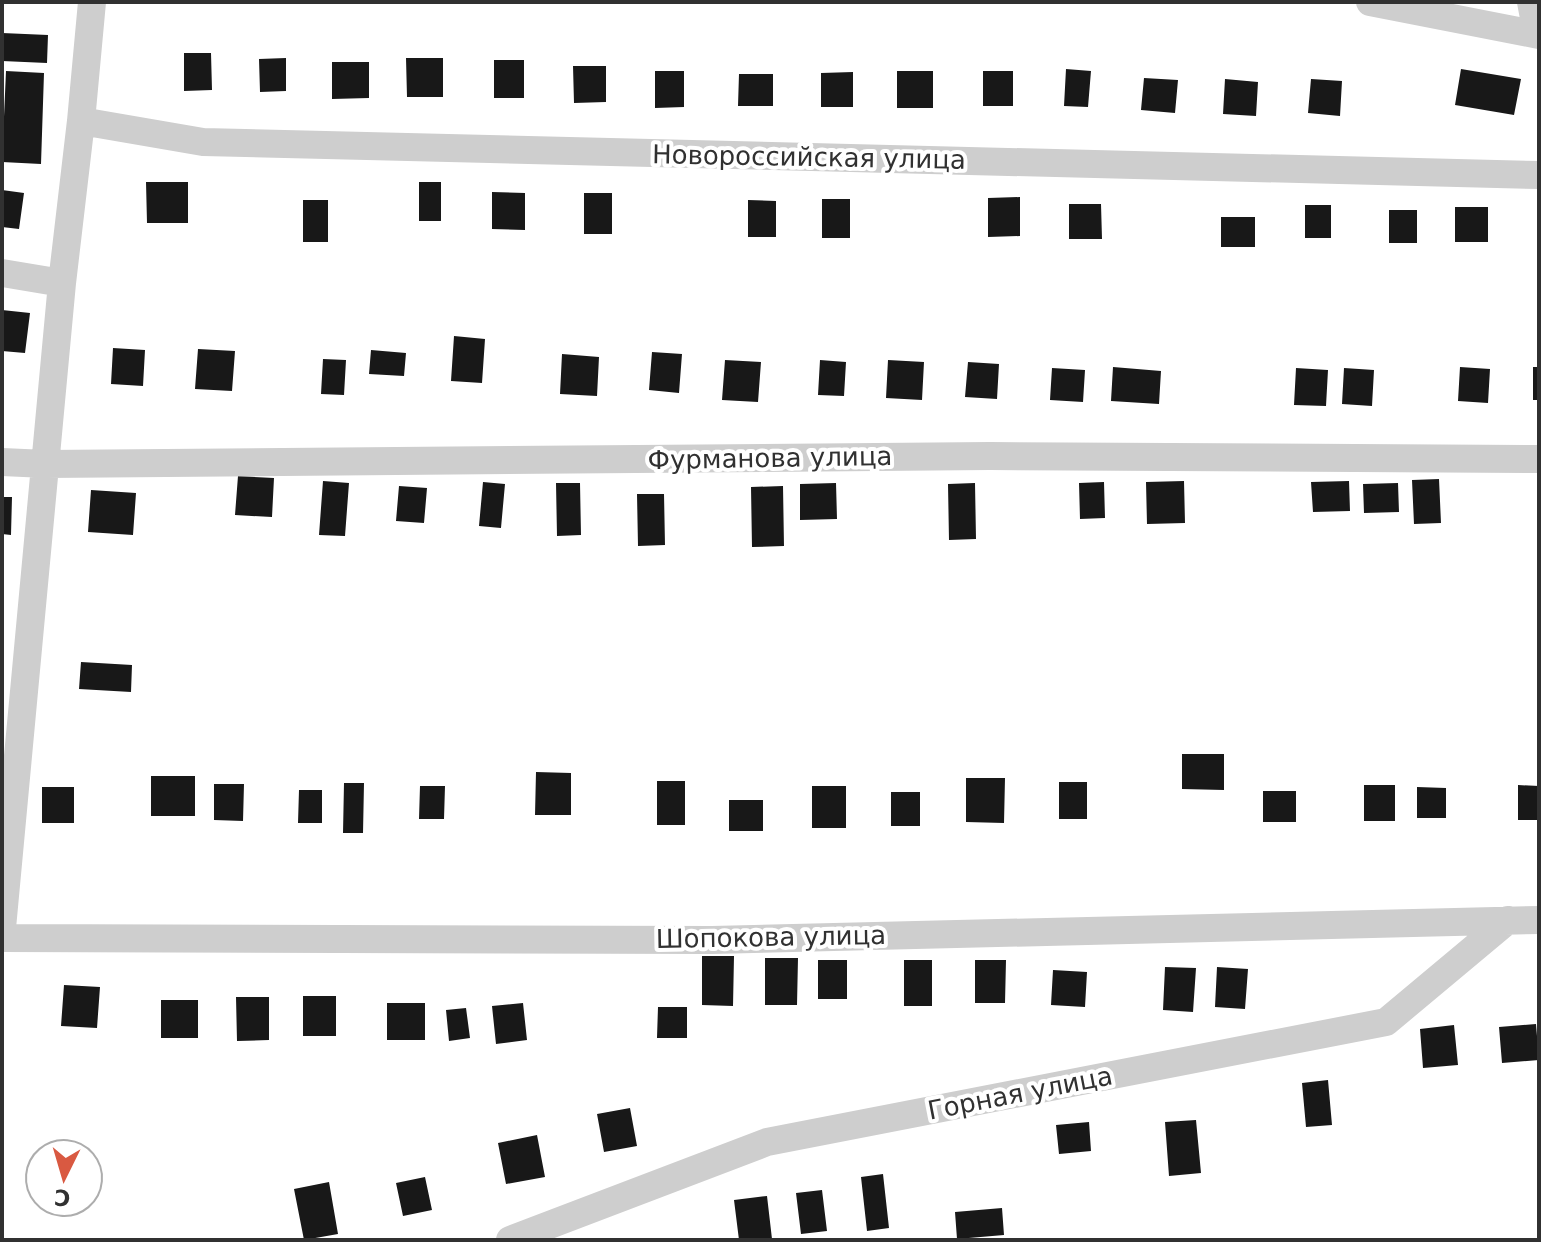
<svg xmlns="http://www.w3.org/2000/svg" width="1541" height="1242" font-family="'DejaVu Sans',sans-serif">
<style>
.building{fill:#181818}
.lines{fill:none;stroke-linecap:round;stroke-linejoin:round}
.minor{stroke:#cecece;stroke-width:28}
.labels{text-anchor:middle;stroke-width:8;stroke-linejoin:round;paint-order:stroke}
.street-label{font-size:26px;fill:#313131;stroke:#fff}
</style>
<rect width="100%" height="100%" fill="#fff"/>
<!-- building -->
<path class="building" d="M2,33l46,2 -1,28 -45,-2z
M184,53h27l1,37 -28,1z
M286,58v33l-26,1 -1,-33z
M406,58h37v39h-36z
M494,60h30v38h-30z
M332,62h37v36l-37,1z
M573,66h33v36l-32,1z
M1066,69l25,2 -3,36 -24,-1z
M1461,69l60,10 -7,36 -59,-10z
M6,71l38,2 -3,91 -39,-2z
M655,71h29v36l-29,1z
M897,71h36v37h-36z
M983,71h30v35h-30z
M853,72v35h-32v-34z
M739,74h34v32h-35z
M1144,78l34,2 -3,33 -34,-3z
M1225,79l33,3 -2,34 -33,-2z
M1311,79l31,2 -2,35 -32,-3z
M146,182h42v41h-41z
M419,182h22v39h-22z
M2,190l22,3 -5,36 -17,-2z
M492,192l33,1v37l-33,-1z
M584,193h28v41h-28z
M1020,197v39l-32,1v-39z
M822,199h28v39h-28z
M303,200h25v42h-25z
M748,200l28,1v36h-28z
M1069,204h32l1,35h-33z
M1305,205h26v33h-26z
M1455,207h33v35h-33z
M1389,210h28v33h-28z
M1221,217h34v30h-34z
M2,310l28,3 -5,40 -23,-2z
M454,336l31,3 -3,44 -31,-2z
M113,348l32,2 -2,36 -32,-2z
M198,349l37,2 -3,40 -37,-2z
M371,350l35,3 -2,23 -35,-2z
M652,352l30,2 -3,39 -30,-3z
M562,354l37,3 -2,39 -37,-2z
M323,359l23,1 -2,35 -23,-1z
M725,360l36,2 -3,40 -36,-2z
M820,360l26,2 -2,34 -26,-1z
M888,360l36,2 -2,38 -36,-2z
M968,362l31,2 -2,35 -32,-2z
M1113,367l48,4 -2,33 -48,-3z
M1460,367l30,2 -2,34 -30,-2z
M1533,367h6v33h-6z
M1052,368l33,2 -2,32 -33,-2z
M1296,368l32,2 -2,36 -32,-1z
M1344,368l30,2 -2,36 -30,-2z
M238,476l36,2 -2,39 -37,-2z
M1439,479l2,44 -27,1 -2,-44z
M323,481l26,2 -4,53 -26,-1z
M1184,481l1,42 -38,1 -1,-42z
M1349,481l1,30 -37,1 -2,-30z
M483,482l22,2 -4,44 -22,-2z
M1104,482l1,36 -25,1 -1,-36z
M556,483h24l1,52 -24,1z
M836,483l1,36 -37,1v-36z
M975,483l1,56 -27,1 -1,-56z
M1398,483l1,29 -35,1 -1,-29z
M399,486l28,2 -3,35 -28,-2z
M783,486l1,60 -32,1 -1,-60z
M91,490l45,3 -3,42 -45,-3z
M637,494h27l1,51 -27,1z
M2,497h10l-1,38 -9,-1z
M81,662l51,3 -1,27 -52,-3z
M1182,754h42v36l-42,-1z
M536,772l35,1v42h-36z
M151,776h44v40h-44z
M966,778h39l-1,45 -38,-1z
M657,781h28v44h-28z
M1059,782h28v37h-28z
M344,783h20l-1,50h-20z
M214,784h30l-1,37 -29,-1z
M1364,785h31v36h-31z
M1518,785l21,1v34h-21z
M420,786h25l-1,33h-25z
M812,786h34v42h-34z
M42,787h32v36h-32z
M1417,787l29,1v30h-29z
M299,790h23v33h-24z
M1263,791h33v31h-33z
M891,792h29v34h-29z
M729,800h34v31h-34z
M702,956h32l-1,50 -31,-1z
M765,958h33l-1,47h-32z
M818,960h29v39h-29z
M904,960h28v46h-28z
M975,960h31l-1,43h-30z
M1165,967l31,1 -3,44 -30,-2z
M1217,967l31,2 -3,40 -30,-2z
M1053,970l34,2 -2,35 -34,-2z
M64,985l36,2 -3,41 -36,-2z
M303,996h33v40h-33z
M236,997h33v43l-32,1z
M161,1000h37v38h-37z
M387,1003h38v37h-38z
M523,1003l4,37 -31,4 -4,-38z
M658,1007h29v31h-30z
M466,1008l4,30 -21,3 -3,-31z
M1536,1024l3,36 -37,3 -3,-36z
M1454,1025l4,40 -35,3 -3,-39z
M1328,1080l4,45 -26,2 -4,-44z
M630,1108l7,38 -33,6 -7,-38z
M1196,1120l5,53 -32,3 -4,-54z
M1089,1122l2,29 -32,3 -3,-29z
M537,1135l8,42 -39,7 -8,-41z
M883,1174l6,54 -22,3 -6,-54z
M425,1177l7,33 -29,6 -7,-33z
M329,1182l9,52 -34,6 -10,-51z
M822,1190l5,41 -26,3 -5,-41z
M767,1196l5,43 -33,1 -5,-40z
M1002,1208l2,27 -47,4 -2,-27z"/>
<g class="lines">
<!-- minor -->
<path class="minor" d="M1370,2l169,33
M1531,2l6,32
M81,121l122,21 1336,33
M2,273l60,10
M2,462l44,2 944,-8 549,3
M2,928l60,-645 19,-162 11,-119
M2,938l710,2 827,-20
M510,1240l257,-98 619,-120 122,-102"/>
</g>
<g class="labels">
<!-- street labels -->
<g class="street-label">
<text transform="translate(809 157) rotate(1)" y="9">Новороссийская улица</text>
<text transform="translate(770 458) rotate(-1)" y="9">Фурманова улица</text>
<text transform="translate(771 937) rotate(-1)" y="9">Шопокова улица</text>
<text transform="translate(1020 1093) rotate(-11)" y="9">Горная улица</text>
</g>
</g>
<!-- border -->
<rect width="1541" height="1242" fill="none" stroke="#313131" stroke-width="8"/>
<!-- north arrow -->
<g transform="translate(64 1178) rotate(185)"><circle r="38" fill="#ffffff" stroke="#adadad" stroke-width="2"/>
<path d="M0-6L14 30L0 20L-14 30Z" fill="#d95941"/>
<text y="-12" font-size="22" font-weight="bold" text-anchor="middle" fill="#313131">С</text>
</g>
</svg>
